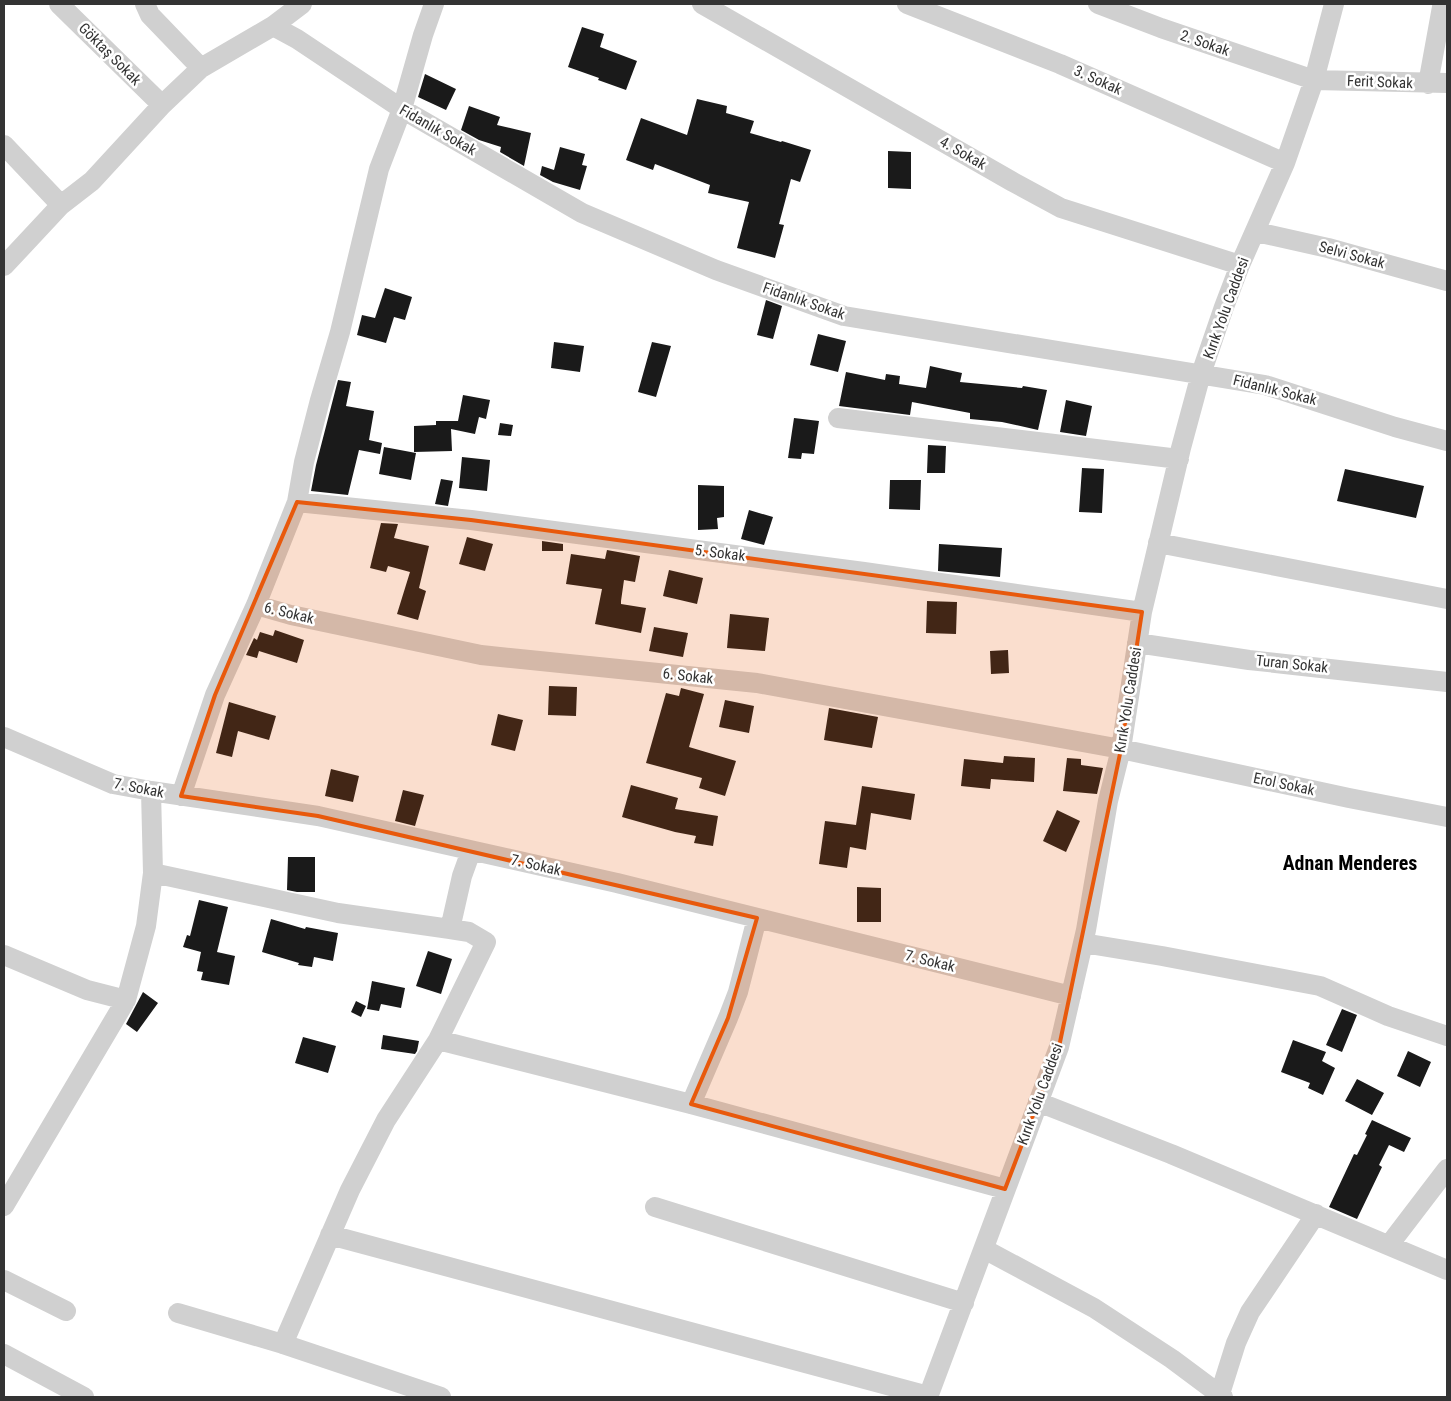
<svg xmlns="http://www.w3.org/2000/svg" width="1451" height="1401" font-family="'Roboto Condensed',sans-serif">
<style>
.building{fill:#1a1a1a}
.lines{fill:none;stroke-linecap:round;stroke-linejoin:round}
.minor{stroke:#d0d0d0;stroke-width:20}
.marked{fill:#e8590c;fill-opacity:0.2;stroke:#e8590c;stroke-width:4;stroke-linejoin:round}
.labels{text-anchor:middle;stroke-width:5;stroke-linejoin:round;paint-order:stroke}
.street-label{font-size:15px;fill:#333;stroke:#fff}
.district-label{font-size:20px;font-weight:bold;fill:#000;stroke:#fff}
</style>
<rect width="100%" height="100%" fill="#fff"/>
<!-- building -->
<path class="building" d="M582,27l22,7 -4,13 37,14 -11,29 -28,-10 1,-2 -31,-11z
M425,74l31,15 -10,21 -28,-13z
M697,99l30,7 -1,7 28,8 -4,12 31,9 1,-1 29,9 -11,32 -9,-3 -12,45 5,1 -9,33 -38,-10 12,-46 -41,-9 2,-8 -55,-21 -2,6 -27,-10 15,-42 46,17z
M469,106l31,11 -3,8 34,8 -7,33 -24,-14 1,-5 -22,-7 -18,-10z
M560,147l25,7 -3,11 5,1 -7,24 -27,-8 -13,-7 2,-9 12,4z
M888,151l23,1v37l-23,-1z
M385,288l27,9 -7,23 -11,-3 -8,26 -29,-8 5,-20 13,3z
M766,300l16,6 -9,33 -16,-4z
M818,334l28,7 -8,31 -28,-7z
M554,342l30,4 -4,26 -29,-4z
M652,342l19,4 -15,51 -18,-5z
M930,366l32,7 -2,9 62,6 1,-2 24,4 -9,40 -36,-8 -32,-3v-6l-58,-11 -2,13 -71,-9 7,-34 39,8 1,-6 14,2 -1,8 27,4z
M338,380l13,2 -5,24 28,5 -5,29 13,3 -2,11 -21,-4 -11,45 -37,-4 5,-26z
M463,395l27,5 -4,19 -7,-2 -4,17 -24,-5 1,22 -38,1v-26l22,-1v-4h22z
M1066,400l26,6 -6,30 -26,-4z
M794,418l25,3 -5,33 -12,-1 -1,6 -13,-1z
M500,423l13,2 -2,11 -13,-1z
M928,445l18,1 -1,27h-18z
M384,447l32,6 -5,27 -32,-6z
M462,457l28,3 -3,31 -28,-3z
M1082,468l22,1 -2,44 -23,-1z
M1345,469l79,17 -8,32 -79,-17z
M441,479l12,2 -5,25 -13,-2z
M890,480h31l-1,30 -31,-1z
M698,485l26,1v31l-7,1 1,11 -20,1z
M749,510l24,7 -9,28 -23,-6z
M381,523l17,1 -4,14 35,8 -10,42 7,3 -8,29 -21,-6 13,-42 -22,-6 -2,6 -16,-4z
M467,537l26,7 -8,27 -26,-7z
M542,541l21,3v7h-21z
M939,544l63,4 -2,29 -62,-6z
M607,550l33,6 -5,26 -11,-2 -3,21v3l25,4 -5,25 -46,-9 7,-35 -36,-5 5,-30 34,5z
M669,570l34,8 -6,26 -34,-8z
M927,601l30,1 -1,32 -30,-1z
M730,614l39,4 -4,33 -38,-3z
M654,627l34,6 -5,24 -34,-6z
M275,630l29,10 -7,23 -38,-12 -2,7 -11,-3 8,-17 3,2 3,-8 13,4z
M1008,650l1,23 -18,1 -1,-23z
M549,686l28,1 -1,29 -28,-1z
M681,688l23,6 -15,53 47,14 -11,35 -26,-8 3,-10 -56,-15 20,-70 13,3z
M725,700l29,6 -5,27 -30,-6z
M229,702l47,14 -7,24 -31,-9 -6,26 -16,-4z
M829,708l49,9 -6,31 -48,-8z
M498,714l25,6 -8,31 -24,-6z
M1004,756l31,2 -1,24 -43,-3 -1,10 -29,-3 3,-27 39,4z
M1067,758l14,1v6l22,3 -6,26 -34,-3z
M331,769l28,7 -6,26 -28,-6z
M631,785l47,13 -3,11 43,7 -5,30 -19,-3 2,-7 -21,-4 -53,-15z
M862,786l53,8 -4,26 -40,-7 -5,37 -16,-3 -3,21 -28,-4 6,-43 31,4z
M403,790l21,5 -9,31 -20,-5z
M1057,810l23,11 -14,31 -23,-11z
M288,857h27v35h-18l-10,-2z
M857,887l24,1v34h-24z
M199,900l29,7 -11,45 18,4 -6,29 -28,-5 2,-8 -6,-1 4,-19 -18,-5 4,-12 3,1z
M271,919l34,10 1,-2 32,6 -5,28 -19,-4 -2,10 -14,-2 1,-2 -37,-11z
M428,951l24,8 -11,35 -25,-8z
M372,981l33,7 -4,20 -20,-4 -2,7 -12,-2z
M143,992l15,11 -21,29 -11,-8z
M356,1001l10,5 -5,11 -10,-5z
M1342,1009l15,6 -15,37 -16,-7z
M383,1035l36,6 -2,10 -2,3 -34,-5z
M303,1037l33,9 -8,27 -33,-10z
M1293,1040l33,12 -4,9 13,7 -12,27 -15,-7 2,-5 -29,-11z
M1408,1051l23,11 -11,25 -23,-11z
M1357,1079l27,14 -12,22 -27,-14z
M1372,1120l39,18 -7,14 -15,-7 -10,20 3,2 -25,52 -28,-12 25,-53 3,1 10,-20 -2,-1z"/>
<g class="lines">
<!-- minor -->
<path class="minor" d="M59,4l103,101
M145,4l5,11 51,53
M702,4l311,178 48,26 179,57
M907,4l153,60 225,99
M1098,4l63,24 153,52 133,3
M273,26l24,13 105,70 180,104 134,57 128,46 421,69 130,42 52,14
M1428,84l14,-77 2,-3
M4,145l57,60
M1256,232l72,16 119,33
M4,266l57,-61 31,-24 70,-76 39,-37 72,-42 29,-22
M838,418l341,41
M297,502l174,18 393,52 278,40
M1158,543l289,56
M256,605l35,10 190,40 276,28 364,66 228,49 98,19
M1137,643l112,17 198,22
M4,737l109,47 38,7 167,25 299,67 454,113
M181,796l34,-101 41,-90 41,-103 7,-40 16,-62 20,-68 39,-163 23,-60 21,-74 11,-31
M153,873l185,40 112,16
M1083,943l79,13 158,30 68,30 59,20
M4,955l83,35 39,10
M438,1040l253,64 314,85
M1038,1102l133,52 276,116
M691,1104l37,-86 10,-26 19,-74
M4,1206l122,-206 20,-74 7,-53 -2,-82
M655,1207l309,96
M330,1235l598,161
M1389,1245l58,-76
M984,1249l110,59 78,51 51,38
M4,1280l62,31
M178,1313l105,31 158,53
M283,1344l67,-154 36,-70 52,-80 48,-98 -17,-10 -19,-3 12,-53 9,-25
M4,1354l80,43
M928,1397l131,-350 27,-117 22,-129 13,-52 21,-137 39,-164 20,-74 23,-67 16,-42 45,-102 29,-83 20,-76
M1219,1397l17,-54 14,-31 66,-98"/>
</g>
<!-- marked area -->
<path class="marked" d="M297,502l174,18 671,92 -21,137 -62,298 -54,142 -314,-85 37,-86 29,-100 -439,-102 -137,-20 34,-101z"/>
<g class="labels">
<!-- street labels -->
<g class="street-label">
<text transform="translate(1205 43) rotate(19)" y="5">2. Sokak</text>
<text transform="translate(110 54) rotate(45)" y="5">Göktaş Sokak</text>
<text transform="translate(1098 80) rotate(24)" y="5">3. Sokak</text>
<text transform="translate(1380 82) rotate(2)" y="5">Ferit Sokak</text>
<text transform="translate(438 130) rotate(30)" y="5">Fidanlık Sokak</text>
<text transform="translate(963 153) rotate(30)" y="5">4. Sokak</text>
<text transform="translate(1352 255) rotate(15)" y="5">Selvi Sokak</text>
<text transform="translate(804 301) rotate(19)" y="5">Fidanlık Sokak</text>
<text transform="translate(1226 308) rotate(-70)" y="5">Kırık Yolu Caddesi</text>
<text transform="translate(1275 390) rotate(14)" y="5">Fidanlık Sokak</text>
<text transform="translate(720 553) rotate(7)" y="5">5. Sokak</text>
<text transform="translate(289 613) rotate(14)" y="5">6. Sokak</text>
<text transform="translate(1292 664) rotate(6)" y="5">Turan Sokak</text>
<text transform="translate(688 676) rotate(6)" y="5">6. Sokak</text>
<text transform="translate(1128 700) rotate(-81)" y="5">Kırık Yolu Caddesi</text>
<text transform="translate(1284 784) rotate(12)" y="5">Erol Sokak</text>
<text transform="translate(139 788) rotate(11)" y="5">7. Sokak</text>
<text transform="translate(536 865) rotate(13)" y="5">7. Sokak</text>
<text transform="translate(930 961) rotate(14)" y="5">7. Sokak</text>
<text transform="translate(1040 1094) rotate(-70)" y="5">Kırık Yolu Caddesi</text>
</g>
<!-- district labels -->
<g class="district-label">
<text x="1350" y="870">Adnan Menderes</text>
</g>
</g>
<!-- border -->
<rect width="1451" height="1401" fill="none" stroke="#333333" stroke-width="10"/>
</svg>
